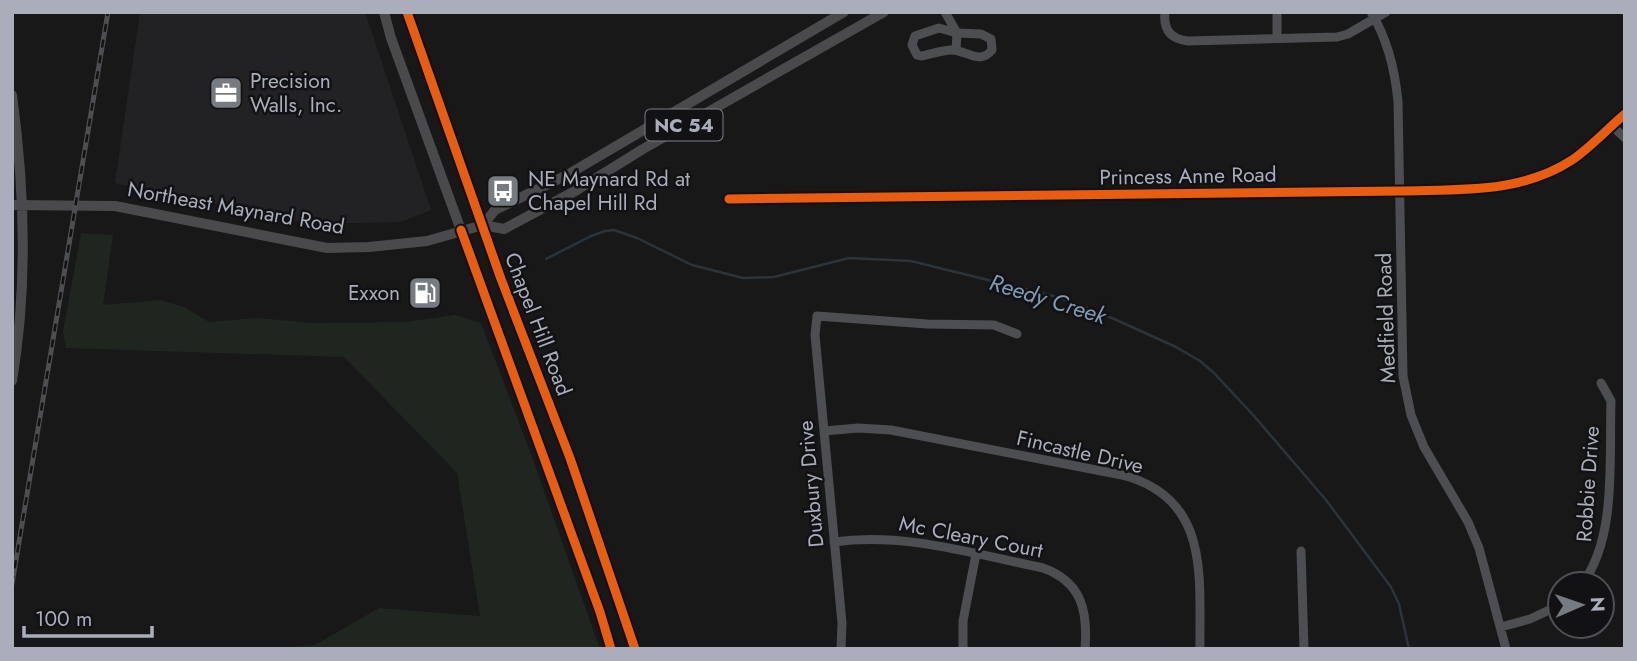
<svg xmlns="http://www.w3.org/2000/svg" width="1637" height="661" font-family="Jost,sans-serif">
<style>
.built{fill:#222224}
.green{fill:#1e261f}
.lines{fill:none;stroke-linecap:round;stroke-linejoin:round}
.stream{stroke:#2b333b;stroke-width:2.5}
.minor{stroke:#4c4e51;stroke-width:9}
.major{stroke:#4a4a4d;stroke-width:10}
.rail-casing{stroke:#4c4e51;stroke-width:5}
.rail{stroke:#121214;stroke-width:2.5;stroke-dasharray:8;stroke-linecap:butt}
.cycleway-casing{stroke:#121214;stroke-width:13}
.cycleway{stroke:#e95d12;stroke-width:9}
.labels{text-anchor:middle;stroke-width:5;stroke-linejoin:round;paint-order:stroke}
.shield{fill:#121214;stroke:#7c7f88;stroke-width:2}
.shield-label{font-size:19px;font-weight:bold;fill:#a9aeba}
.poi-label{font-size:21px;fill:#a9aeba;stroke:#121214;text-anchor:start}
.street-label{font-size:21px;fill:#a9aeba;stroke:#121214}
.water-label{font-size:23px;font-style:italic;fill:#7f9bb6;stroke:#121214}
</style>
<rect width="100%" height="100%" fill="#181818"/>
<!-- built -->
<path class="built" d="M140,12h225l66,198 -30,12 -90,2 -196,-41z"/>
<!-- green -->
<path class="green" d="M81,233l32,2 -10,70 56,-5 25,7 25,15 48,-4 57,5 91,-1 50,-7 26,8 50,131 69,195h-331l46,-4 64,-37 101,8 -23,-143 -113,-116 -278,-9 -3,-16z"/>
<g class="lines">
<!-- stream -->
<path class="stream" d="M546,259l45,-23 14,-5 9,-1 23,8 55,27 51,13 31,-1 75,-19 62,3 146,36 55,21 64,29 24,14 14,12 40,43 72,84 65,87 8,17 10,45
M1622,649l3,-2"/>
<!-- minor -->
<path class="minor" d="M945,12l12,21 -1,17
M1165,12c-2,18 6,27 23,29l149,-4 11,-3 38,-22
M1371,12c17,28 24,57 27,90l5,274 8,39 13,32 44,75 11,26 27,101
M939,28l18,5 24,1 10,5 1,11c-13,16 -26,-1 -42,0 -10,1 -19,4 -29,6l-4,-1 -5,-10 3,-9z
M1277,39v-27
M1612,126l13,12
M729,199l671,-8c59,-2 120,3 172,-31 19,-13 35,-31 53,-46
M824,431l34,-3 33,2 231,45c89,23 77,102 78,174
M834,542c70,-10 140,12 209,26 39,14 45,43 42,81
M1301,551l3,98
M1582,584c35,-45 27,-127 29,-183l-10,-18
M1501,627l29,-8 30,-14
M841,649l1,-26 -27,-288 2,-19 110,8 67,1 23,9
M963,649v-28l13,-67"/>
<!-- major -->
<path class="major" d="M384,12l7,26 209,574 11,37
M407,12l94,267 69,179 65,191
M12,95c13,95 16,191 0,286
M12,205l103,1 212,42 42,-1 58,-6 56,-16 21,4 73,-39 66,-41 241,-137
M483,225l12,-15 72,-35 277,-163"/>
<defs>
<path id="rail" d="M12,584l96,-572"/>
</defs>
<!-- rail casing -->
<use href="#rail" class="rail-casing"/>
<!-- rail -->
<use href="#rail" class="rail"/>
<defs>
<path id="cycleway" d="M407,12l94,267 69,179 65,191
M729,199l671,-8c59,-2 120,3 172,-31 19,-13 35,-31 53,-46
M461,230l139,382 11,37"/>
</defs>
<!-- cycleway casing -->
<use href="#cycleway" class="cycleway-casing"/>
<!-- cycleway -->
<use href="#cycleway" class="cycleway"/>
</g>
<!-- icons -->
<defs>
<symbol id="office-square" viewBox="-11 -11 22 22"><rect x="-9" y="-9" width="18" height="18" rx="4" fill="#767a81" stroke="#121214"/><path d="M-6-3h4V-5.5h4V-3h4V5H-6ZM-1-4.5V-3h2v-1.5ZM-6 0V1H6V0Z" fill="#fff"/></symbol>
<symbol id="bus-square" viewBox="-11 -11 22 22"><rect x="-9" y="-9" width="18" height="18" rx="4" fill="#767a81" stroke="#121214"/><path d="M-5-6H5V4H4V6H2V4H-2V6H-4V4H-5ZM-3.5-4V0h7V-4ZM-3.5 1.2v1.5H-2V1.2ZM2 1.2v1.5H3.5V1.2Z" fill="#fff"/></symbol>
<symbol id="fuel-square" viewBox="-11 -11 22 22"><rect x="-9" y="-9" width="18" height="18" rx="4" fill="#767a81" stroke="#121214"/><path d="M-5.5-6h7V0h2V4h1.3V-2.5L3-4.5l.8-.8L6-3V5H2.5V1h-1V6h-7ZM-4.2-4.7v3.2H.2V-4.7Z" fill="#fff"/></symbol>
</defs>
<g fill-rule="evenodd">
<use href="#office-square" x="207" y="74" width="38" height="38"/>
<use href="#bus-square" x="484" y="172" width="38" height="38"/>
<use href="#fuel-square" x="406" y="274" width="38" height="38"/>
</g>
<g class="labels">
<!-- shield labels -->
<rect class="shield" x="645.5" y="109.5" width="77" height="31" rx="5"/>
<g class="shield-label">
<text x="684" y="132">NC 54</text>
</g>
<!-- poi labels -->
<g class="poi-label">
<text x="250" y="88">Precision<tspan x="250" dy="24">Walls, Inc.</tspan></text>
<text x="528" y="186">NE Maynard Rd at<tspan x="528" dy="24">Chapel Hill Rd</tspan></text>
<text x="400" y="300" text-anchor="end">Exxon</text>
</g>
<!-- street labels -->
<g class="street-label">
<text transform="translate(1188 176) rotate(-1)" y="7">Princess Anne Road</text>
<text transform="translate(236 208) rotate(10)" y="7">Northeast Maynard Road</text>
<text transform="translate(1386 318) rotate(-92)" y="7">Medfield Road</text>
<text transform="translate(538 324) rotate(69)" y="7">Chapel Hill Road</text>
<text transform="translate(1080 452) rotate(13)" y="7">Fincastle Drive</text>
<text transform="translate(811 484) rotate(-95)" y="7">Duxbury Drive</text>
<text transform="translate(1588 484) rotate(-86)" y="7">Robbie Drive</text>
<text transform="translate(971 537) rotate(11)" y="7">Mc Cleary Court</text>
</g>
<!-- water labels -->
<g class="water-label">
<text transform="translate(1048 299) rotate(17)" y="8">Reedy Creek</text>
</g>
</g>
<!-- border -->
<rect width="1637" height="661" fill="none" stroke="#a9aeba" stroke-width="28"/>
<!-- north arrow -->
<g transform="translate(1581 605) rotate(88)"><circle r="33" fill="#121214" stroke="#4e5056" stroke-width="2"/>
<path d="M0-5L12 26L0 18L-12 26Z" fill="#767a81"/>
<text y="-10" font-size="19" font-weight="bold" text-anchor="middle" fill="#a9aeba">N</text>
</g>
<!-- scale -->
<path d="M24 626v10h128v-10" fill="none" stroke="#a9aeba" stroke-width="3.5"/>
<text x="35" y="626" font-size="21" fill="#a9aeba" stroke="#121214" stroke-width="5" paint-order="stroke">100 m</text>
</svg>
